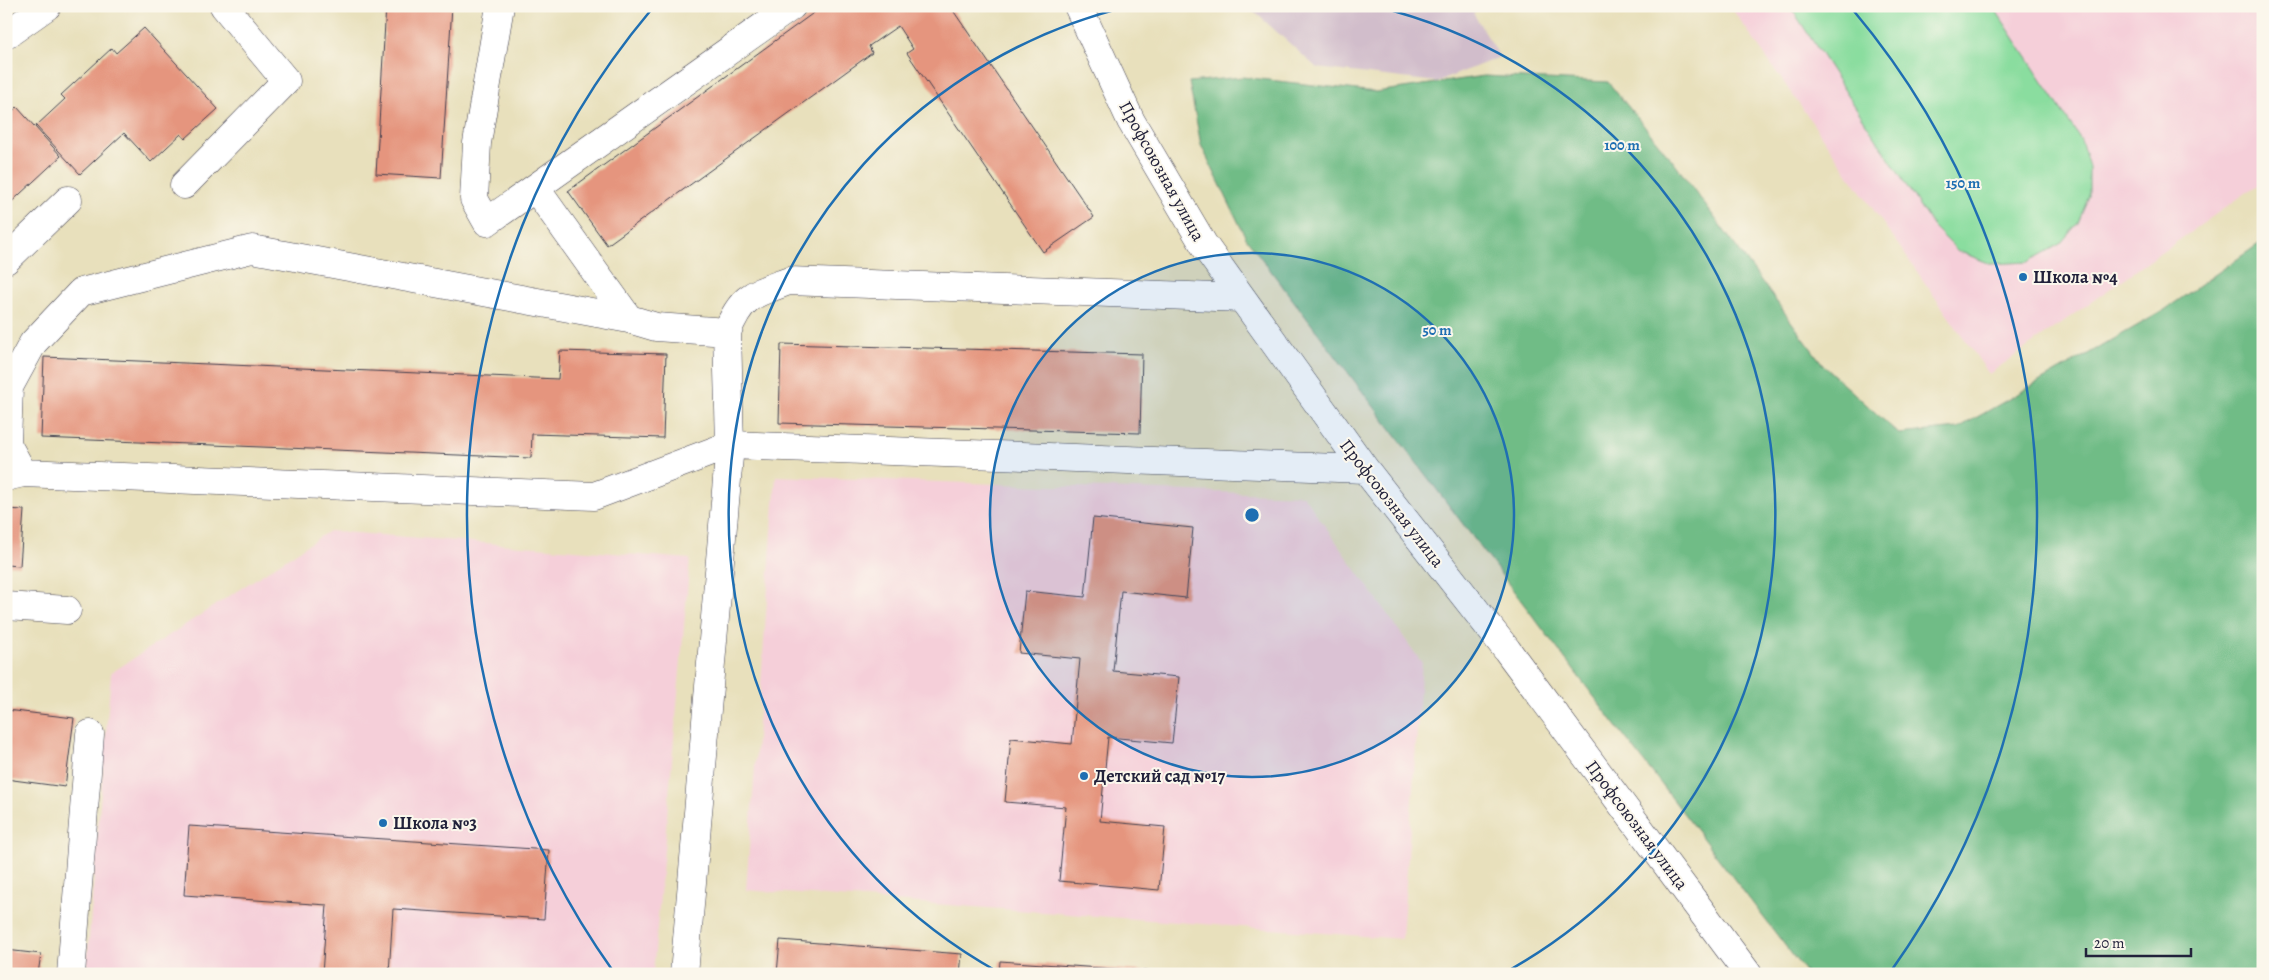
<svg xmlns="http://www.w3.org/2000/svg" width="2269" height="980" font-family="Alegreya,serif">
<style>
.built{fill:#f5cfd9}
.industrial{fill:#d1bdcb}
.green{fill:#8add9f;stroke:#56806d}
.forest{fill:#6fbc86;stroke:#486f60}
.building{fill:#e5957e}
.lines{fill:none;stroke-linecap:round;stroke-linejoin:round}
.minor-casing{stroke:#403e4e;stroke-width:29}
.minor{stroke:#fff;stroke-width:28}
.ring{fill:none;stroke:#1f6fb2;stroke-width:2.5}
.poi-dot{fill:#1f6fb2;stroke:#fbf7ec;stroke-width:2}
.labels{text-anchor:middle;stroke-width:4;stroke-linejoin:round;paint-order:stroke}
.street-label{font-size:18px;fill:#22223b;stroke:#fbf7ec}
.poi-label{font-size:18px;font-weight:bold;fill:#22223b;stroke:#fbf7ec;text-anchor:start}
.centre{fill:#1f6fb2;stroke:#fbf7ec;stroke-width:2.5}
.ring-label{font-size:15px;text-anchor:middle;font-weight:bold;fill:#1f6fb2;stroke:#fbf7ec;stroke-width:4;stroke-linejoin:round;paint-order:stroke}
</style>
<rect width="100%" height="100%" fill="#fbf7ec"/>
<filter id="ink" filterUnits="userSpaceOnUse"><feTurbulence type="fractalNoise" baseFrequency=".02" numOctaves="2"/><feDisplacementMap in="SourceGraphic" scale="10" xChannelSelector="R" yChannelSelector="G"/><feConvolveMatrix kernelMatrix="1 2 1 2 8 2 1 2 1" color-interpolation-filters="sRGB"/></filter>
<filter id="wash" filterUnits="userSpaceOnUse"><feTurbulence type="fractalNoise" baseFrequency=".0096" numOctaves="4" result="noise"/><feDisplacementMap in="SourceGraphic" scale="20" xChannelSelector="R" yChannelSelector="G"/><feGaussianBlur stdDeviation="1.12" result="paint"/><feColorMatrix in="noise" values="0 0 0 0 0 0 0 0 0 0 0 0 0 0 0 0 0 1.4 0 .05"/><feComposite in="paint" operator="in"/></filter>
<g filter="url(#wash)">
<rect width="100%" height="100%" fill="#e8e0bc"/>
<!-- built -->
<path class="built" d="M1730,6h533v175l-274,193z
M776,476l527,19 119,168 -20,276 -656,-49z
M329,531l361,28 -37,415h-567l25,-301z"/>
<!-- industrial -->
<path class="industrial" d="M1248,6h241l-16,7 27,44 -63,25 -120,-14z"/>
<!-- green -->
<path class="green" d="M1790,6h203l88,134 8,27v29l-11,27 -18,21 -32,18 -37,2 -33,-13 -26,-26z"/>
<!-- forest -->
<path class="forest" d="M1484,76l124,6 64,78 152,206 75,68 59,-6 205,-117 100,-70v733h-456l-225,-293 -336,-443 -45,-93 -12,-63 53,-5 134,15z"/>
<g id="blocks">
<!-- building -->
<path class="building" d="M386,6h66l-11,172 -65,-4z
M823,6h127l144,211 -51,35 -136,-199 6,-4 -15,-23 -29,20 3,7 -265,192 -39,-54z
M144,28l74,81 -33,30 -4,-5 -30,28 -27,-29 -44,41 -44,-48 29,-27 -4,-4 51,-47 4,5z
M17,107l44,49 -55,51v-90z
M781,344l361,10 -2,79 -361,-10z
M560,351l106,3 -3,84 -131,-4 -1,24 -490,-20 3,-81 514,22z
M6,509l18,1 -4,56 -14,-1z
M1093,518l100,10 -7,70 -65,-7 -8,80 66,6 -7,66 -64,-6 -8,84 65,6 -6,63 -100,-9 7,-74 -61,-5 6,-64 61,6 8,-85 -61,-6 6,-62 60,6z
M6,710l68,8 -9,69 -59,-8z
M189,826l360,24 -5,69 -151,-10 -4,65h-67l5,-69 -143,-10z
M780,940l182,14 -2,20h-183z
M6,950l35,4 -3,20h-32z
M1000,961l157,11v2h-158z"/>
</g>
</g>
<g filter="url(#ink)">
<use href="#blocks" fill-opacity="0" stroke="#403e4e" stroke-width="1"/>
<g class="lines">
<defs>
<path id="minor" d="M500,6l-23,137 -3,56 13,23 305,-216
M1078,6l53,115 73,124 161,224 142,181 241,324
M6,35l41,-29
M184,185l102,-104 -62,-75
M536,189l93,130 27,8 71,5
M6,260l62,-60
M23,473l-16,-29 2,-57 24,-44 48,-51 171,-43 377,70
M6,477l17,-4 571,23 136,-51 635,24
M6,606l61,4
M71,974l19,-240
M684,974l46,-529 -3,-113c15,-38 27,-38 62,-51l453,17"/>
</defs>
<!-- minor casing -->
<use href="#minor" class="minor-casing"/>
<!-- minor -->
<use href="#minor" class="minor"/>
</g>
</g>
<!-- distance rings -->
<circle cx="1252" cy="515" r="262" fill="#1f6fb2" fill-opacity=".12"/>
<g class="ring">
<circle cx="1252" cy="515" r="262"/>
<path d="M998 972A523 523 0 0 1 1130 6M1374 6A523 523 0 0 1 1506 972"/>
<path d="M613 971A785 785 0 0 1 651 10M1853 10A785 785 0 0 1 1891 971"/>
</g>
<!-- markers -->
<g class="poi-dot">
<circle cx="2023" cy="277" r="5"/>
<circle cx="1084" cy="776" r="5"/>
<circle cx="383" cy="823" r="5"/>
</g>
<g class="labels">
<!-- street labels -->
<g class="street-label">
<text transform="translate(1162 171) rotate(61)" y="6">Профсоюзная улица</text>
<text transform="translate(1392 503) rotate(52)" y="6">Профсоюзная улица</text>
<text transform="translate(1637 825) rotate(53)" y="6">Профсоюзная улица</text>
</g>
<!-- poi labels -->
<g class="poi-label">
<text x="2033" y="283">Школа №4</text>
<text x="1094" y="782">Детский сад №17</text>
<text x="393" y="829">Школа №3</text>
</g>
</g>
<circle cx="1252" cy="515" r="8" class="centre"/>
<g class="ring-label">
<text x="1622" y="150">100 m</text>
<text x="1963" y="188">150 m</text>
<text x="1437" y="335">50 m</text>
</g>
<!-- margin -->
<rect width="2269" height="980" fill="none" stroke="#fbf7ec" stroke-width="25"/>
<!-- scale -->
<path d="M2086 948v8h105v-8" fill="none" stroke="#22223b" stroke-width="2.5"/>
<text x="2094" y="948" font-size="15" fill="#22223b" stroke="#fbf7ec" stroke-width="4" paint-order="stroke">20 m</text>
</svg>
